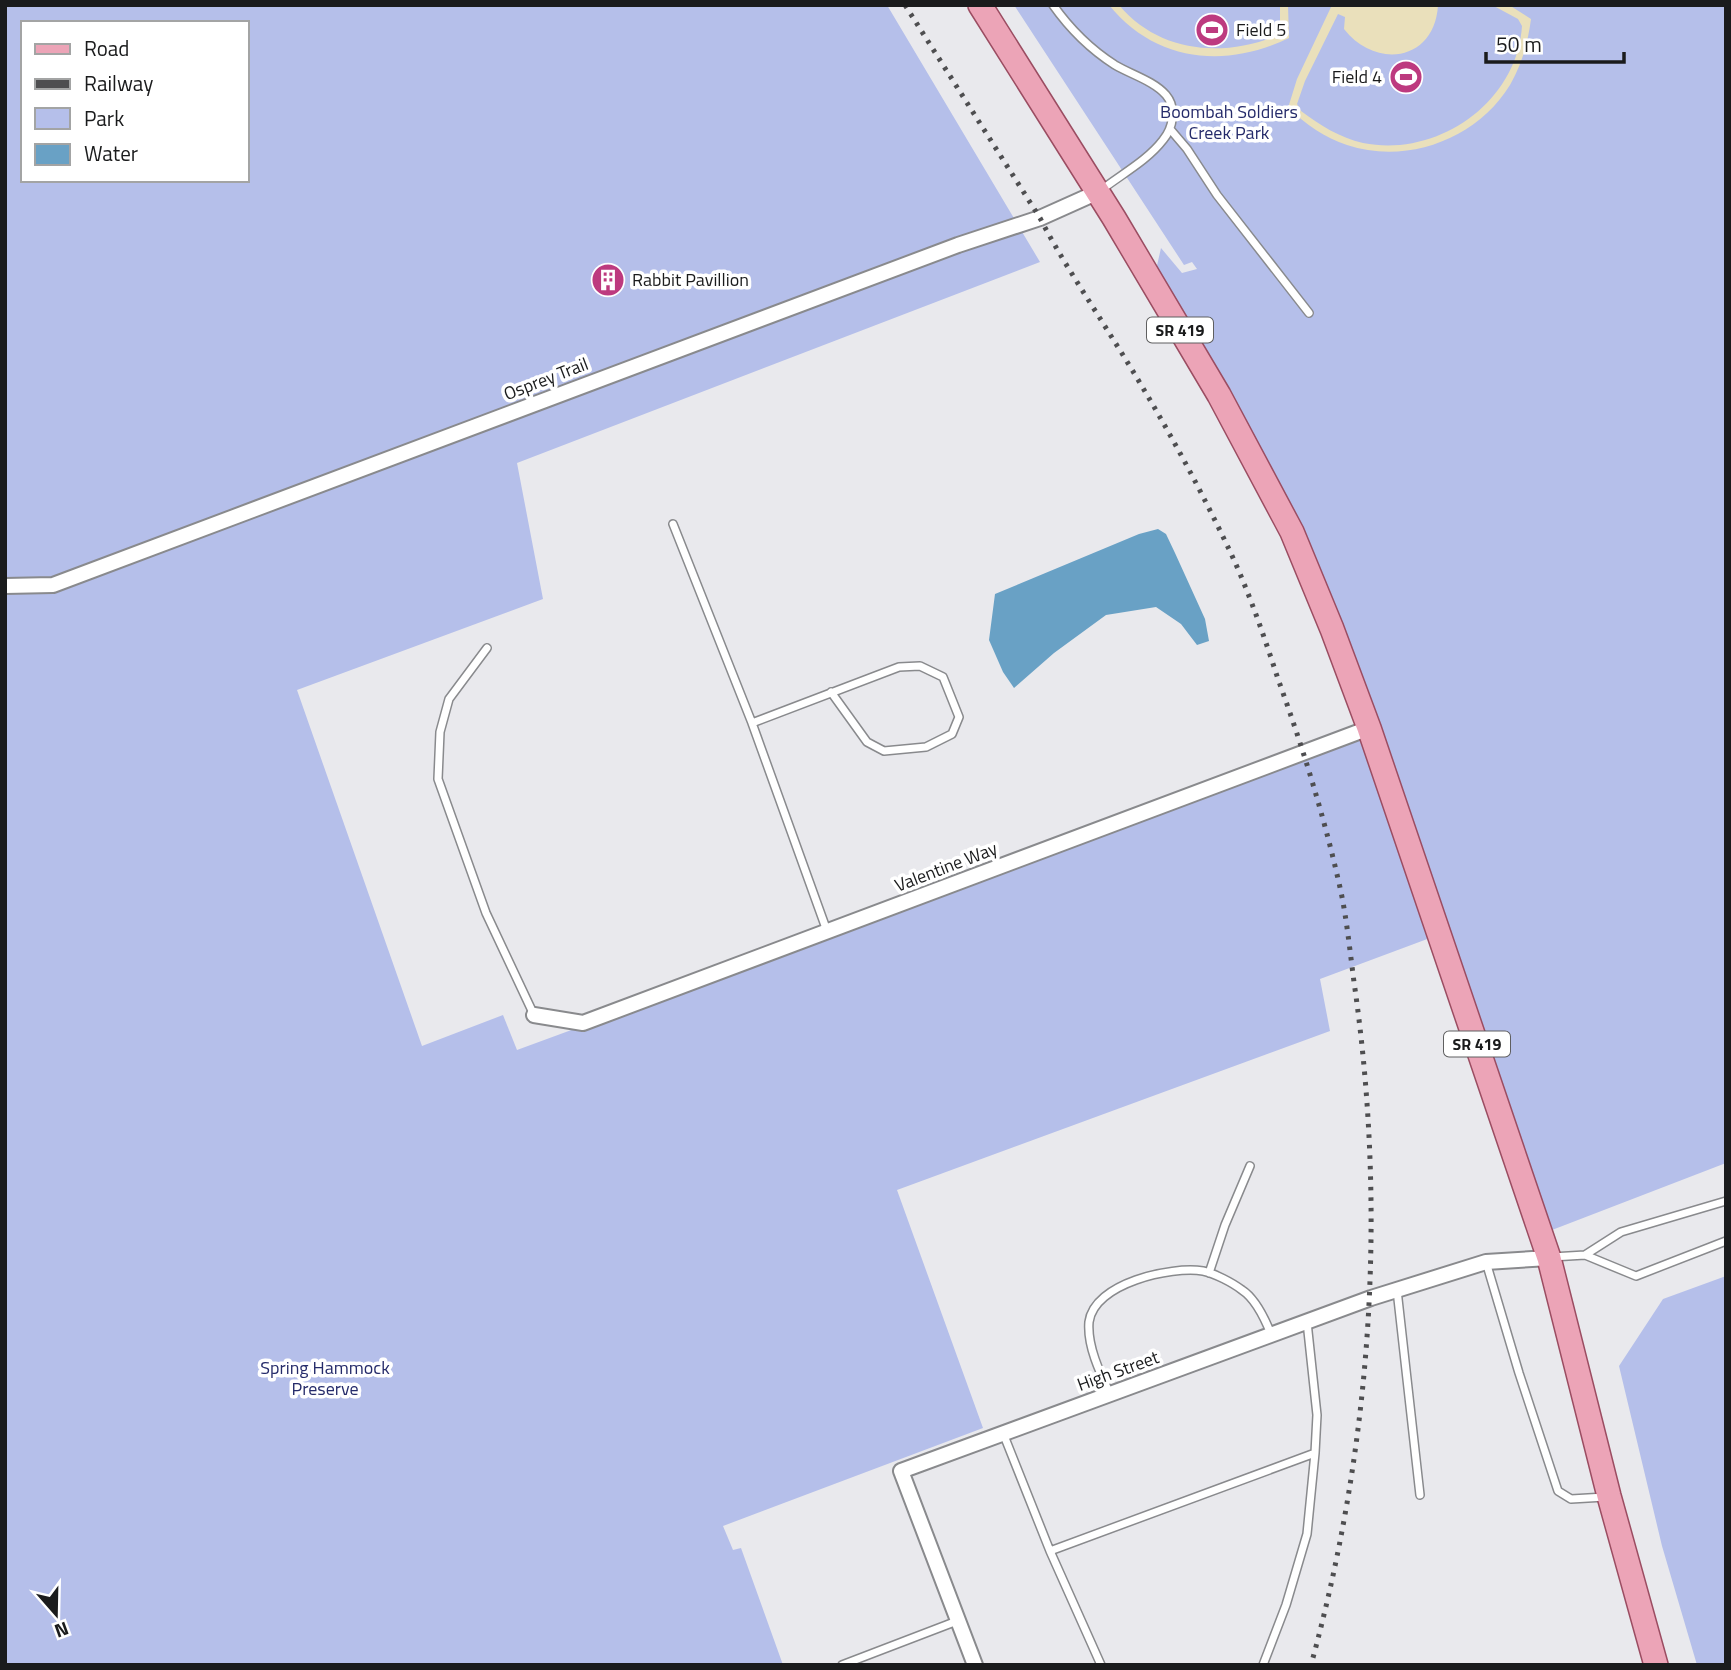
<svg xmlns="http://www.w3.org/2000/svg" width="1731" height="1670" font-family="'Titillium Web',sans-serif">
<style>
.green{fill:#b5bfea;fill-rule:evenodd}
.sand{fill:#eae0bb}
.water{fill:#69a1c5}
.lines{fill:none;stroke-linecap:round;stroke-linejoin:round}
.lane-casing{stroke:#898a8d;stroke-width:10}
.street-casing{stroke:#898a8d;stroke-width:18}
.primary-casing{stroke:#9b4d62;stroke-width:26}
.lane{stroke:#fff;stroke-width:7}
.street{stroke:#fff;stroke-width:14}
.primary{stroke:#eca4b7;stroke-width:23}
.rail{stroke:#4e4e50;stroke-width:5;stroke-dasharray:3.5 7;stroke-linecap:butt}
.labels{text-anchor:middle;stroke-width:7;stroke-linejoin:round;paint-order:stroke}
.shield{fill:#fff;stroke:#5f5f60;stroke-width:2}
.shield-label{font-size:16px;font-weight:bold;fill:#1a1b1c}
.poi-label{font-size:18px;fill:#1a1b1c;stroke:#fff;text-anchor:start}
.park-label{font-size:18px;fill:#252b6a;stroke:#fff}
.street-label{font-size:18px;fill:#1a1b1c;stroke:#fff}
</style>
<rect width="100%" height="100%" fill="#e9e9ed"/>
<!-- green -->
<path class="green" d="M5,5h882l153,257 -523,201 26,136 -246,91 125,356 81,-31 14,35 329,-121 514,-197 70,206 -110,41 10,52 -433,159 86,238 -260,98 10,24 8,-2 42,117h-778zM23,23h224v157h-224z
M1014,5h712v1158l-174,67 -174,-505 -222,-455 5,-22 21,25 15,-4 -5,-7 -8,3z
M1726,1276v389h-29l-35,-119 -43,-180 44,-67z"/>
<!-- sand -->
<path class="sand" d="M1109,5h10c40,48 105,53 159,30l2,-6v-24h8l1,33c-63,31 -134,24 -180,-33z
M1332,5h106c-3,56 -62,65 -94,24l1,-12 -7,-3 -33,67 -8,23 4,7c19,14 39,27 62,32 74,15 154,-40 159,-117l-4,-7 -26,-14h17l22,14c-3,23 -9,45 -21,66 -33,54 -103,80 -163,60 -22,-7 -41,-21 -59,-37l9,-29z"/>
<!-- water -->
<path class="water" d="M1158,529l8,5 9,19 30,66 4,22 -12,4 -16,-21 -25,-17 -50,8 -52,38 -40,35 -11,-16 -14,-32 6,-46 144,-60z"/>
<g class="lines">
<defs>
<path id="lane" d="M1053,5c17,24 37,44 62,60 15,9 39,16 51,30 11,13 7,33 -3,45 -16,21 -43,35 -63,51
M1170,129l17,20 30,46 92,118
M673,524l79,199 75,208
M487,648l-38,51 -9,33 -2,47 48,134 48,102
M752,723l147,-56 21,-1 23,11 16,40 -7,17 -26,13 -42,4 -17,-9 -36,-50
M1585,1255l36,-23 105,-31
M1552,1257l33,-2 51,21 90,-35
M1486,1262l33,111 39,118 13,8 34,-2
M1209,1273l16,-48 25,-59
M1397,1290l23,205
M1110,1394c-10,-21 -23,-48 -21,-72 5,-39 82,-56 114,-51 11,2 30,12 39,19 14,9 23,29 29,44
M1003,1433l47,118 265,-98 2,-38 -10,-93
M1050,1551l51,114
M842,1665l115,-44
M1263,1665l23,-60 21,-71 8,-81"/>
<path id="street" d="M5,586l48,-1 905,-340 82,-27 58,-26
M534,1015l49,8 786,-295
M975,1665l-74,-194 470,-173 115,-36 63,-4"/>
<path id="primary" d="M980,5l134,213 105,177 73,137 40,97 37,99 180,530 60,238 47,169"/>
</defs>
<!-- lane casing -->
<use href="#lane" class="lane-casing"/>
<!-- street casing -->
<use href="#street" class="street-casing"/>
<!-- primary casing -->
<use href="#primary" class="primary-casing"/>
<!-- lane -->
<use href="#lane" class="lane"/>
<!-- street -->
<use href="#street" class="street"/>
<!-- primary -->
<use href="#primary" class="primary"/>
<!-- rail -->
<path class="rail" d="M905,5l135,213c21,41 47,79 71,118 42,66 81,136 115,207 21,43 37,90 52,136 25,69 47,140 63,213 6,29 9,60 13,90 33,228 18,461 -43,683"/>
</g>
<!-- icons -->
<defs>
<symbol id="stadium-disc" viewBox="-11 -11 22 22"><circle r="9.5" fill="#bd3a7f" stroke="#fff"/><path d="M0-5a6.5 5 0 1 0 0 10a6.5 5 0 1 0 0-10ZM-3.5-1.8h7v3.6h-7Z" fill="#fff"/></symbol>
<symbol id="building-disc" viewBox="-11 -11 22 22"><circle r="9.5" fill="#bd3a7f" stroke="#fff"/><path d="M-4-6H4V6H1V3H-1V6H-4ZM-2.5-4.3h1.7v1.8h-1.7ZM.8-4.3h1.7v1.8H.8ZM-2.5-1h1.7V.8h-1.7ZM.8-1h1.7V.8H.8Z" fill="#fff"/></symbol>
</defs>
<g fill-rule="evenodd">
<use href="#stadium-disc" x="1193" y="11" width="38" height="38"/>
<use href="#stadium-disc" x="1387" y="58" width="38" height="38"/>
<use href="#building-disc" x="589" y="261" width="38" height="38"/>
</g>
<g class="labels">
<!-- shield labels -->
<g class="shield">
<rect x="1147" y="317.5" width="66" height="25" rx="5"/>
<rect x="1444" y="1031.5" width="66" height="25" rx="5"/>
</g>
<g class="shield-label">
<text x="1180" y="336">SR 419</text>
<text x="1477" y="1050">SR 419</text>
</g>
<!-- poi labels -->
<g class="poi-label">
<text x="1236" y="36">Field 5</text>
<text x="1382" y="83" text-anchor="end">Field 4</text>
<text x="632" y="286">Rabbit Pavillion</text>
</g>
<!-- park labels -->
<g class="park-label">
<text x="1229" y="118">Boombah Soldiers<tspan x="1229" dy="21">Creek Park</tspan></text>
<text x="325" y="1374">Spring Hammock<tspan x="325" dy="21">Preserve</tspan></text>
</g>
<!-- street labels -->
<g class="street-label">
<text transform="translate(546 379) rotate(-21)" y="6">Osprey Trail</text>
<text transform="translate(946 867) rotate(-21)" y="6">Valentine Way</text>
<text transform="translate(1118 1371) rotate(-20)" y="6">High Street</text>
</g>
</g>
<!-- border -->
<rect width="1731" height="1670" fill="none" stroke="#1a1b1c" stroke-width="14"/>
<!-- legend -->
<rect x="21" y="21" width="228" height="161" fill="#ffffff" stroke="#a3a4a4" stroke-width="2"/>
<rect x="35" y="44" width="35" height="10" fill="#eca4b7" stroke="#a3a4a4" stroke-width="2"/>
<text x="84" y="56" font-size="21" fill="#1a1b1c">Road</text>
<rect x="35" y="79" width="35" height="10" fill="#4e4e50" stroke="#a3a4a4" stroke-width="2"/>
<text x="84" y="91" font-size="21" fill="#1a1b1c">Railway</text>
<rect x="35" y="108" width="35" height="21" fill="#b5bfea" stroke="#a3a4a4" stroke-width="2"/>
<text x="84" y="126" font-size="21" fill="#1a1b1c">Park</text>
<rect x="35" y="144" width="35" height="21" fill="#69a1c5" stroke="#a3a4a4" stroke-width="2"/>
<text x="84" y="161" font-size="21" fill="#1a1b1c">Water</text>
<!-- north arrow -->
<g transform="translate(56 1614) rotate(160)" stroke="#ffffff" stroke-width="5" paint-order="stroke">
<path d="M0-5L12 26L0 18L-12 26Z" fill="#1a1b1c"/>
<text y="-10" font-size="19" font-weight="bold" text-anchor="middle" fill="#1a1b1c">N</text>
</g>
<!-- scale -->
<path d="M1486 52v10h138v-10" fill="none" stroke="#1a1b1c" stroke-width="3.5"/>
<text x="1496" y="52" font-size="21" fill="#1a1b1c" stroke="#ffffff" stroke-width="5" paint-order="stroke">50 m</text>
</svg>
